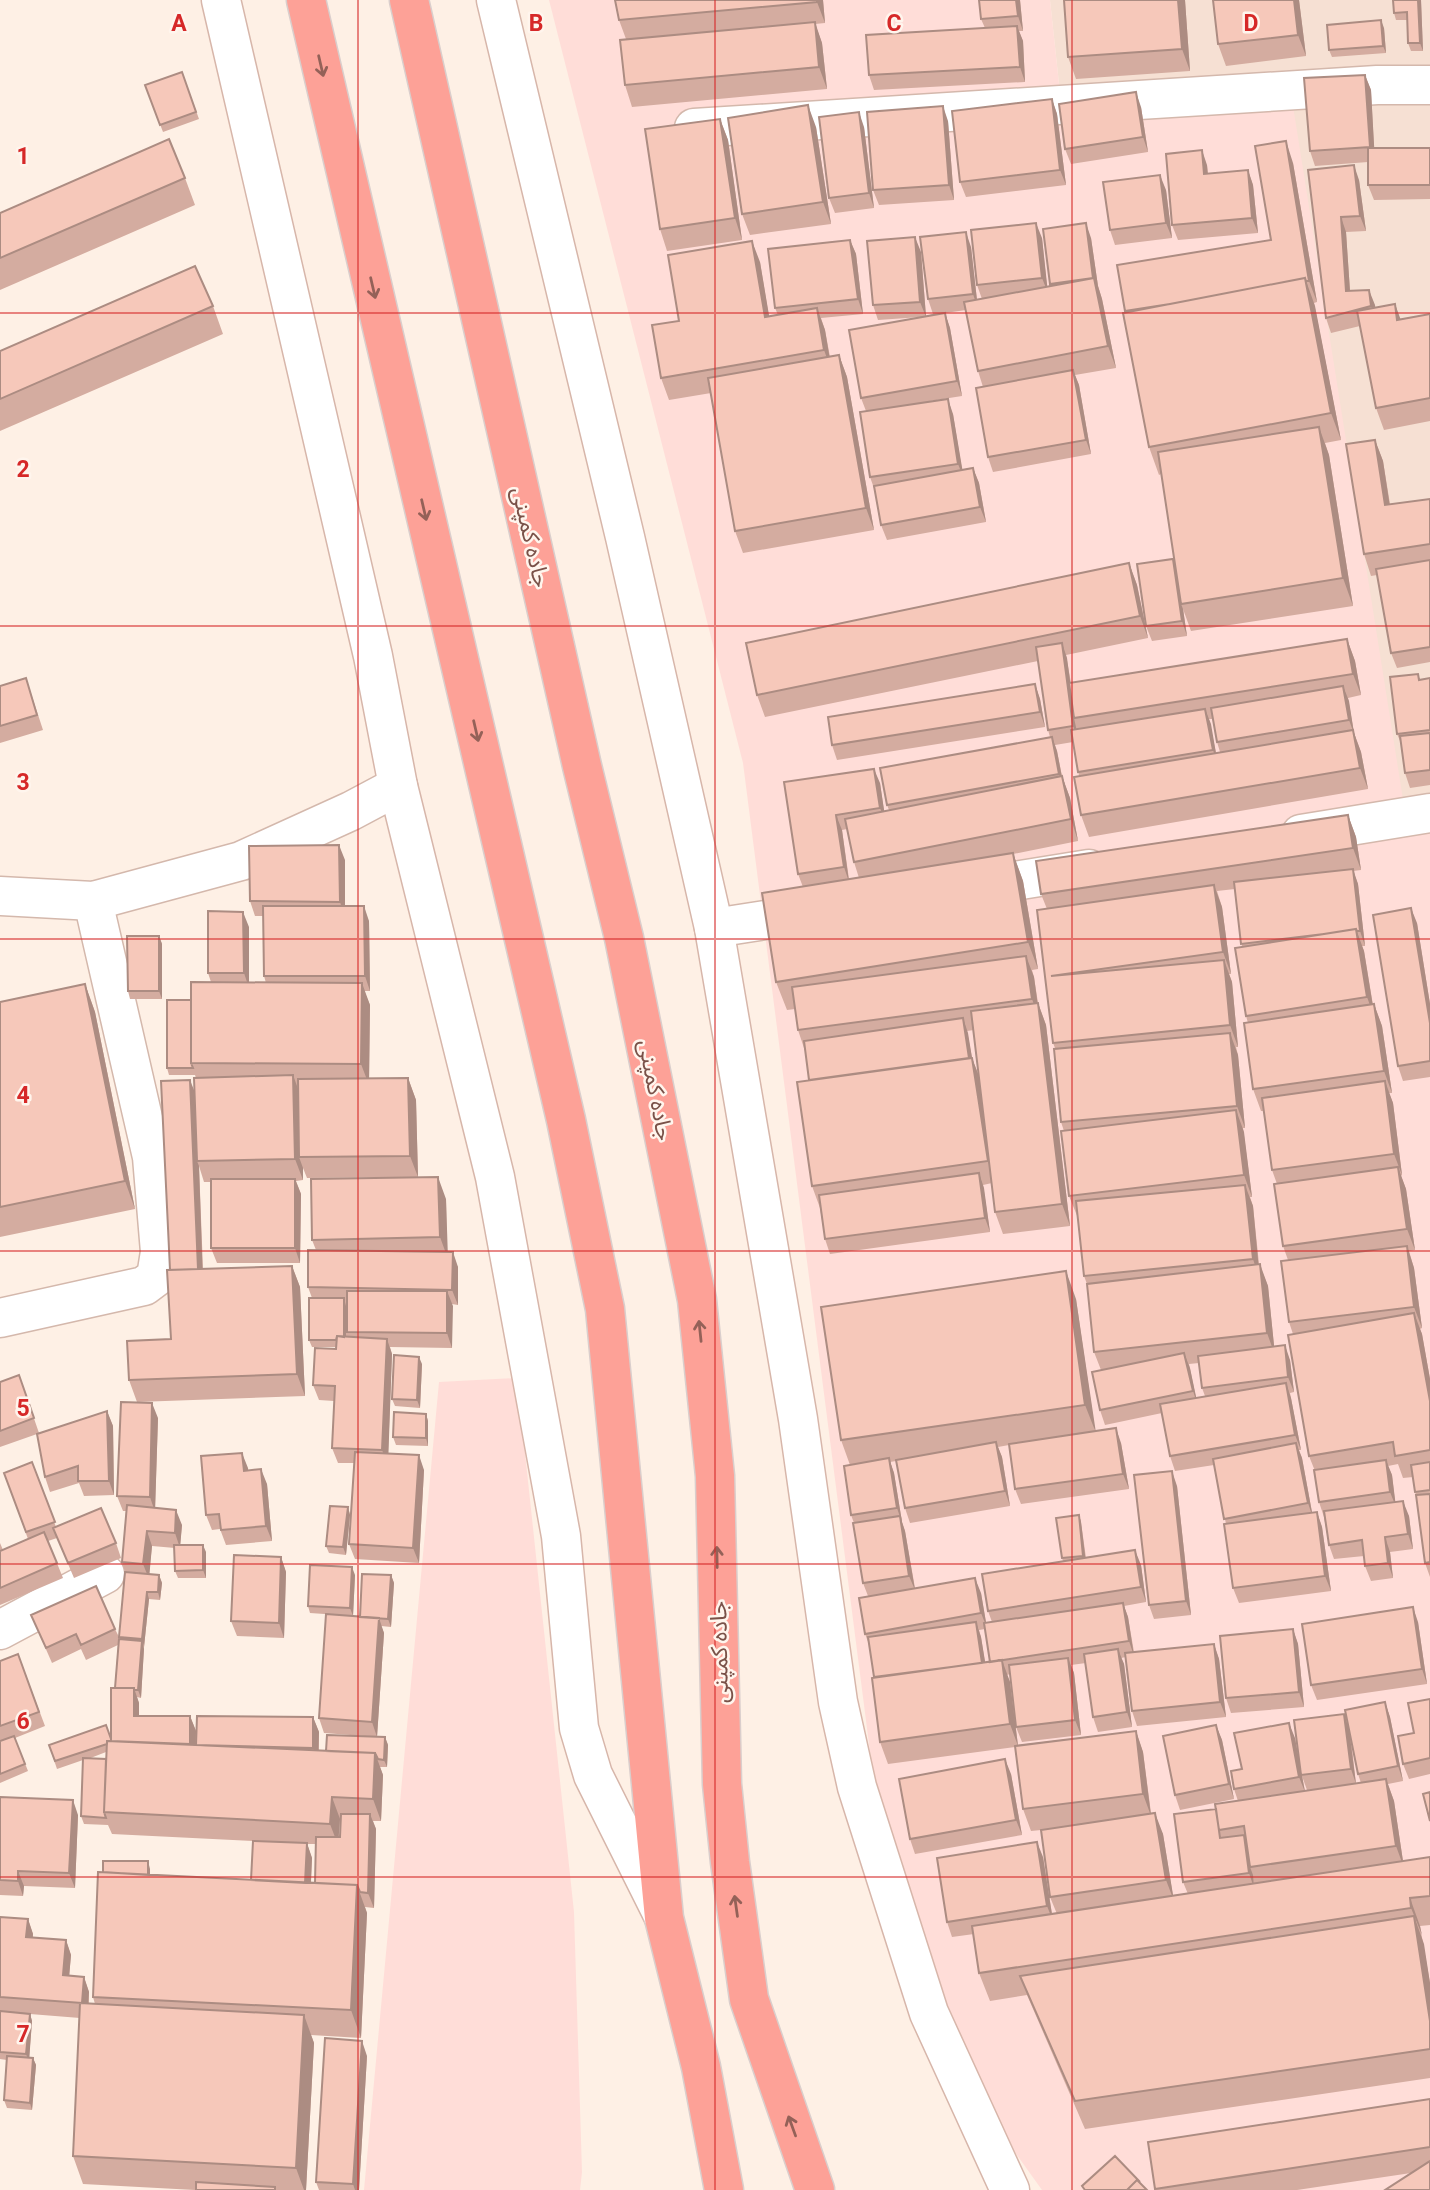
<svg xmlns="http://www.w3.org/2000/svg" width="1430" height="2190" font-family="Roboto,'Noto Sans Arabic',sans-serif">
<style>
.residential{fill:#f6e0d3}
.commercial{fill:#ffddd8}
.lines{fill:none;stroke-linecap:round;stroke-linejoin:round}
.street-casing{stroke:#d4b8ac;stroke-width:41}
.secondary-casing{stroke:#d7b6aa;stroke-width:41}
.highway-casing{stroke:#dacecc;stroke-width:41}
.street{stroke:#fff;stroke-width:38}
.secondary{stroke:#fff;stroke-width:38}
.highway{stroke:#fda197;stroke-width:38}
.wall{fill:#d4aca0;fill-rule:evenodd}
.shaded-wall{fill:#ac8c82}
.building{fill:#f6c8ba;stroke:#ac8c82;stroke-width:2}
.oneway{stroke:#946158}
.grid{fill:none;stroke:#d62828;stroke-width:2;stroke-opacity:0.55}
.labels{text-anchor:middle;stroke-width:5;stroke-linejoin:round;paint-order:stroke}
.street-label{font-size:23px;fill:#7a5148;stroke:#fff5ed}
.grid-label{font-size:23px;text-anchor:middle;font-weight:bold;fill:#d62828;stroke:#fff5ed;stroke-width:5;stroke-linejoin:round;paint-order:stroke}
</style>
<rect width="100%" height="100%" fill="#fef0e5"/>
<!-- residential -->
<path class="residential" d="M1050,0h380v810l-25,2 -345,-719z"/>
<!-- commercial -->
<path class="commercial" d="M549,0h501l10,93 230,-6 115,725 25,-2v1380h-388l-141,-197 -158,-1230z
M517,1378l57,534 8,260 -2,18h-216l75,-808z"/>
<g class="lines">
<defs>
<path id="street" d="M694,128l683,-43h53
M1301,834l129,-21
M972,888l117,-19
M0,896l93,5 148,-40 110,-50 47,-25
M714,928l102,-16
M0,1318l144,-32 12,-9 4,-25 -8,-95 -59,-256
M0,1630l105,-56"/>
<path id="secondary" d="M221,0l152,656 25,130 97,391 66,359 18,192 14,47 70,140
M496,0l129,537 89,391 84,491 40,283 19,85 72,226 81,177"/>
<path id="highway" d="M306,0l260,1120 39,189 59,609 37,149 23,123
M409,0l173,766 42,172 73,362 18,176 7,308 8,78 19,137 66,191"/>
</defs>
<!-- street casing -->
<use href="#street" class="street-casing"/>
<!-- secondary casing -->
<use href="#secondary" class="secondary-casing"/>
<!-- highway casing -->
<use href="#highway" class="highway-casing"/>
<!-- street -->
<use href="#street" class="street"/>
<!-- secondary -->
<use href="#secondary" class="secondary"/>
<!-- highway -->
<use href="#highway" class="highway"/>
</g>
<!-- wall -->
<path class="wall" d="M823,0l2,23 -10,1 7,19 5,46 -195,18 -7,-22 1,-46 -7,-19z
M979,0h41l3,31h-4l4,10 2,41 -151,8 -5,-15 116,-47 -4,-9z
M1064,0h121l5,71 -114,8 -8,-22z
M1299,0l7,56 -80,10 -8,-22z
M1421,0l2,51h-12l-3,-8 -1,-23h-11l-2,-7z
M1384,28l2,25 -54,4 -3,-7z
M182,72l17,47 -36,13 -18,-47z
M1365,75l6,15 3,58h56v51l-56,1 -6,-15v-23l-53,4 -5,-15z
M1052,99l5,15 9,71 -100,12 -6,-15z
M1141,107l7,45 -77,12 -6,-15z
M720,119l8,21 14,100 -75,11 -7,-22z
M948,121l6,79 -75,5 -6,-15z
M816,127l15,97 -81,11 -8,-21z
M864,127l10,81 -39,5 -6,-15z
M1293,163l24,139 -3,1 27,137 -16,3 4,12 24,151 -162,25 -8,-22 4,27 -35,5 -6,-15 30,-58 -15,-94 -2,1 -10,-28 -32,-182 154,-25z
M1207,165l1,9 40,-4 5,15 5,48 -80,7 -6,-15z
M1308,170l51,10 7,51 -20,1 4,59 25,14v3l20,-4 5,16 30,-6v107l-46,9 -8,-22 -16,-82 -29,7 -5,-15z
M185,178l10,27 -195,85v-77z
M1166,190l6,48 -57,7 -5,-15z
M1042,238l5,49 4,-1 -1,-2 41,-46 7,48 4,13 14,69 -41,7 4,10 12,69 -98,18 -5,-15 -5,-70 -5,-16 -12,-61 -21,3 5,15 12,68 -32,5 23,13 9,56 11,-2 6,15 7,39 -99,18 -6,-15 -6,-34 -5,-14 -4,-66 -5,-13 60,-81 -43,3 -5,-15 48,-53 5,64 7,-2 -5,-15 43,-52 6,53 5,-1 -5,-14z
M850,240l6,14 7,60 -42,4 4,12 5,27 9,-2 8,22 27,153 -131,23 -8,-22 -24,-138 -42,7 -8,-22 18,-57 81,-59 9,55 9,-2 -3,-7z
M213,306l10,28 -223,97v-80z
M1375,440l8,21 7,43 40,-5v163l-33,6 -6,-15 -14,-78 -6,1 -7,-22z
M1129,563l8,22 11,53 -82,17 5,28 276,-44 8,22 6,34 -13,3 6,35 7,19 7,37 -279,48 -8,-22 -2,-39 -6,-34 -18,3 2,6 5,25 8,22 8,43 -65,13 10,27 15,88 -6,1 2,7 4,26 8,22 24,201 -67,8 -8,-22 -3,-29 -9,2 7,47 -160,22 -5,-15 -5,-31 -8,-22 -3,-106 -4,-29 -7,-21 -3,-21 -8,1 -11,-28 27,-95 -5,-13 -14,-92 96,1 4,28 5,-1 -2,-5 163,-68 -2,-7 -10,-69 -273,56 -8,-22zM1209,719h4l4,23 3,10 -4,1zM847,829l7,33 5,16 -10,1 -7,-49zM974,1030l5,46 -7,-18 -5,-27z
M1418,674l2,6 10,-2v107l-20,3 -5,-15 -4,-30 -4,-9z
M26,678l17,52 -43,13v-57z
M1035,684l5,15 5,28 -208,33 -5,-15z
M1348,815l8,22 5,33 -8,1 5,13 7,62h-3l2,5 9,54 1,-1 8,22 10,67h-3l4,10 9,72 -1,1 5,13 9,61 -6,1 5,17 8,60 -2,1 2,5 8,45v198l-5,-14 -8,-65 -2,-6 -2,-15 -10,1 -5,-14 -10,2 4,9 3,27 14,14 4,33 -23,3 3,26 -22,3 -6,-15 -1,-10 -30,3 -5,-14 -5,-28 -5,-15 -4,-31 -6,-15 -16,-122 -4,-12 -1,-62 -5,-14 -6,-62 -5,-14 -8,-59h-3l-8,-22 -5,-66 -2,-7 -4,-69 -7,-58 -18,2 5,16 9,67h-2l3,8 6,65h-2l2,8 7,73h-2l9,69h-2l3,9 6,58 9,22 6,60 16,14 4,32 -4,1 11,57h-2l3,8 10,54h5l5,15 9,64 -92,12 -6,-15 -7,-64 -12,-59 -39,6 -5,-15 -8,-43 -57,12 -5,-15 1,-40 -7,-18 -7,-68 -3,-8 -6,-58 -9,-22 -5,-65 -3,-9 -6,-74 -2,-5 -6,-134 -6,-15zM1199,1363l3,25 3,8 -9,2 -7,-34z
M345,860v46l24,15 1,70h-6l6,14 -1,73h39l8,22 2,77 -111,1 -4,-10v12l-7,1 5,13 -1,69h-83l-6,-15v-66h-7l-5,-16 4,103 89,-3 8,21 5,109 -168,6 -8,-22 42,-41 -1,-69 26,-192 -1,-3h-26l-2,-7 24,-68 20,-18 -3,-9 41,-46v56h17l-2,-7 -1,-60h-8l-5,-15z
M1417,923l13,81v73l-27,4 -5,-15z
M159,936l3,8v55h-32l-2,-8z
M85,984l10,28 40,197 -135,28v-235z
M446,1199l1,53 11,15v38l-6,-1v44l-62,-1 2,7 -4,100 36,16 -5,93 -64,-4 -6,-15 5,-81h-16l-6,-15 2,-47 -15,-1 -6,-15 23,-38h-24l-3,-7 3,-42 -4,-11 8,-37 -4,-10z
M1076,1299l19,132 26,12 8,46 -108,15 -6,-15 -6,-44 -11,2 4,10 8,49 -100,17 -5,-15 -9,-47 -6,1 4,11 8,49 3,9 10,57 66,5 5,30 6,-1 -4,-11 75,-50 -1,-3 17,-43 2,7 5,36 55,7 5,37 -22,4 4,11 6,35 80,-8 5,15 7,58 -89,9 -5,-15 -6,-54 -5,1 3,6 8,63 -34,5 -5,-15 -7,-54 -15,2 3,8 7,62 -59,7 -6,-15 -6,-53 -3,1 3,7 8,63 118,-14 7,21 8,61 12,21 10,62 15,-2 -5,-12 33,-73 22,-8 -4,-12 8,-20 53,-31 6,34 43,-58 4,9 37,-21 5,15 13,64 -15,3 6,17 9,60 27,-4v68l-10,1 10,57v95l-345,51 -58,-134 -37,6 -11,-28 -5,-39 -22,3 -5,-15 96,-65 9,57h5l-7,-17 -9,-67 -10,1 -8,-22 -8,-62 -127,17 -8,-22 -6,-65 -4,-30 -5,-13 3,-38 -5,-13 -9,-60 -3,-8 -1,-50 -9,-25zM985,1629l5,33 -5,1 -4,-26 -2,-7zM1351,1739l7,35 3,9 -5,1zM1302,1776l5,14 27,-3 -29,4z
M422,1364l-2,44 -25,-2 -3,-7z
M19,1375l20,58 68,-22 6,15 1,69 -30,1 -5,-13 -29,9 -5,-15 -8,-43 -37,13v-65z
M426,1414l2,7v25l-32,-1 -3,-8z
M158,1418l-3,90 27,17 -2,20 26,7v26h-28l-3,-7v-23l-23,-2 -3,28 10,1 3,8 -2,17 -11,-1 -5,48 -3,51 -4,-1 2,6v13h51l6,15 117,-14 6,15v19h7l59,-14 3,8 -1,22h-7l3,8 -2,46h-8l3,8 -2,79 -9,-1 2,6 -6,125 -50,-3 3,8 -8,147h-111l-112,-6 -10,-28 7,-138 -50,-4 2,7 -3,37h4l3,7 -4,45 -25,-2 -3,-8 3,-40 -7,-1v-142l28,2 5,15v4l33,2 5,15 -2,21 15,1 5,15v11l6,1 -2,-7 57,-128v6l101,5 2,-39 -141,-7 -4,-9 -24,-1 -3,-8 2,-56 -26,9 -8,-24 62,-7 7,-93 -32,15 -5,-11 -29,14 -21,-48 84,14 5,10 5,-67 -3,-10 4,-51h-3l-6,-15zM106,1752v7h-18zM340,1819h1l-1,18h-1zM307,1844h9l-1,39h-4l1,-25z
M32,1462l24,65 60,16 5,15 -47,20 -17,-40 -9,3 15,37 -63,27v-62l3,7 25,-11 -24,-66z
M248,1468v3l19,13 5,57 -46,4 -6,-16 -8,1 -6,-15z
M1177,1486l14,129 -37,4 -5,-14z
M348,1507l2,8 -4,40 -17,-2 -3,-7z
M281,1557l5,15 -2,66 -47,-2 -6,-15z
M355,1575l-2,41 -43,-3 -2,-7z
M391,1575l3,8 -3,44 -10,-1 3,7 -7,104 -53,-4 -5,-15 41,-101z
M1418,1622l9,62 -110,16 -6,-15z
M1293,1629l5,15 6,63 -73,6 -5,-15z
M18,1654l27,72 -30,12 13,33 -28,12v-122z
M1430,1699v75l-21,5 -6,-15 11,-31z
M1216,1725l6,15 12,59 -54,11 -5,-15z
M1011,1774l11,61 -107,19 -5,-15z
M0,1797l78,18 -3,73 -51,-2 -1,10 -23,-1z
M367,2056l-8,134h-40l-3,-8z
M1430,2099v91l-19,-17 -114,17h-141l-8,-48z"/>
<!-- shaded-wall -->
<path class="shaded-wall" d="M817,0h6l2,23 -8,-21z
M1016,0h4l3,31 -5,-15z
M1178,0h7l5,71 -8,-22z
M1294,0h5l7,56 -8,-21z
M1418,0h3l2,51 -3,-8z
M1381,20l3,8 2,25 -3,-7z
M815,22l7,21 5,46 -8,-22z
M1017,26l6,15 2,41 -5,-15z
M1365,75l6,15 4,72 -5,-15z
M1136,92l5,15 7,45 -5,-15z
M1052,99l5,15 9,71 -6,-15z
M808,105l8,22 15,97 -8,-22z
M943,106l5,15 6,79 -5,-15z
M859,112l5,15 10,81 -5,-15z
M720,119l8,21 14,100 -7,-22z
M1286,141l7,22 24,139 -8,-21z
M1202,150l5,15 2,24 -5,-15z
M1354,165l5,15 7,51 -6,-15z
M1248,170l5,15 5,48 -6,-15z
M1160,175l6,15 6,48 -6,-15z
M1341,217l5,15 5,74 -5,-15z
M1036,223l6,15 6,55 -6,-15z
M1086,223l5,15 7,48 4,13 14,69 -8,-22 -15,-68z
M966,232l5,15 7,62 -5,-15z
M915,237l6,15 5,65 -6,-15z
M850,240l6,14 7,60 -5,-15z
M752,241l8,21 13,77 -8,-22z
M1305,278l10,28 26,134 -10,-27z
M1369,290l6,15 2,16 -6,-15z
M1395,304l8,22 -6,-6z
M817,308l8,22 7,42 -8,-22z
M945,313l5,15 12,68 -5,-15z
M839,355l8,22 27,153 -8,-22z
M1073,370l6,15 12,69 -5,-14z
M948,399l5,15 11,65 -6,-15z
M1319,427l10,28 24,151 -10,-28z
M1375,440l8,21 10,66 -8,-22z
M973,468l6,15 7,39 -6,-15z
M1173,559l5,15 3,30 2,5 4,27 -5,-15z
M1129,563l8,22 11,53 -8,-22z
M1347,639l8,22 6,34 -8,-21z
M1062,643l5,15 8,60h-1l5,23 -6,-15z
M1035,684l5,15 5,28 -5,-15z
M1343,686l6,15 5,32 7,19 7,37 -8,-21 -7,-37 -4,-11z
M1205,709l6,15 7,41 -5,-15z
M1052,737l5,14 7,37 -5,-14z
M874,769l6,14 6,40 -6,-15z
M1062,776l8,22 8,43 -7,-22z
M836,815l6,15 7,52 -5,-15z
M1348,815l8,22 5,33 -8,-22z
M339,845l6,15v57l-5,-15z
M1013,853l10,28 15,88 -10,-27z
M1353,869l5,15 7,62 -5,-15z
M1214,885l8,22 9,67 -8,-22z
M364,906l5,15 1,70 -5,-15z
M1411,908l6,15 13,81v19z
M243,912l6,15v61l-5,-15z
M1356,929l8,22 11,68 -8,-22z
M159,936l3,8v55l-3,-8z
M1026,956l8,21 6,44 -8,-22z
M1224,960l8,22 6,65 -8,-22z
M362,983l8,22 -1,80 -8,-21z
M85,984l10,28 40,197 -10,-28z
M1038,1003l8,22 24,201 -8,-22z
M1374,1004l8,22 10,67 -8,-22z
M963,1018l5,15 7,43 -6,-15z
M1230,1033l8,22 7,73 -8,-22z
M972,1058l8,21 15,104 -7,-22z
M293,1075l8,22 -2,60 4,11v12l-8,-21z
M408,1078l8,22 2,77 -8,-21z
M190,1080l6,15 1,66 2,5 4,118 -5,-15z
M1385,1081l8,22 9,72 -8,-21z
M1236,1110l8,22 8,65 -8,-22z
M1398,1167l8,22 9,61 -8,-21z
M979,1173l5,15 6,44 -5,-14z
M438,1177l8,22 2,60 -8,-22z
M295,1179l6,15 -1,69 -5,-15z
M1245,1185l8,21 7,75 -7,-22z
M1407,1246l7,22 8,60 -8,-21z
M453,1252l5,15v38l-6,-15z
M1260,1264l8,22 7,69 -8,-22z
M292,1266l8,21 5,109 -8,-22z
M1066,1271l10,28 20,134 -11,-28z
M447,1291l6,15 -1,42 -5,-15z
M344,1298l2,8v41l-2,-7z
M1414,1313l8,21 8,45v22z
M387,1339l5,15 -4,111 -6,-15z
M1285,1345l5,15 4,32 -6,-15z
M1184,1353l6,15 8,38 -5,-15z
M419,1357l3,7 -2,44 -3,-8z
M1286,1383l5,15 10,52 -6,-15z
M152,1403l6,15 -3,94 -5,-15z
M107,1411l6,15 1,69 -5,-14z
M426,1414l2,7v25l-2,-8z
M1116,1428l5,15 8,46 -6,-15z
M996,1442l6,15 8,49 -5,-15z
M1296,1443l6,15 11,60 -5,-15z
M242,1453l6,15 2,18 -6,-15z
M419,1455l5,15 -5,93 -6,-15z
M889,1458l5,15 8,49 3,9 10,59 -6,-14 -9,-59 -3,-9z
M1386,1460l6,15 4,32 -6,-15z
M261,1469l6,15 5,57 -6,-15z
M1172,1471l5,15 14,129 -5,-14z
M1403,1501l6,15 4,33 -5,-15z
M348,1507l2,8 -4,40 -3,-8z
M176,1510l6,15 -2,23 -5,-15z
M1317,1512l5,15 9,64 -6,-15z
M1079,1515l2,7 5,41 -3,-7z
M147,1531l5,15 -3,33 -6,-15z
M1385,1537l5,15 3,26 -5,-15z
M203,1545l3,7v26l-3,-8z
M1135,1550l6,15 5,37 -5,-15z
M281,1557l5,15 -2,66 -5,-15z
M352,1567l3,8 -2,41 -3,-8z
M159,1575l3,8 -2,17 -2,-8z
M391,1575l3,8 -3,44 -3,-8z
M975,1578l6,15 6,35 -6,-15z
M147,1592l2,7 -5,48 -2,-8z
M1123,1603l5,14 6,39 -5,-15z
M1413,1607l5,15 9,62 -5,-15z
M379,1618l5,15 -7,104 -5,-15z
M976,1622l5,15 7,42 -6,-15z
M1293,1629l5,15 6,63 -5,-15z
M142,1641l2,8 -3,49 -3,-8z
M1214,1644l5,15 7,58 -6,-15z
M1118,1649l6,15 8,63 -5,-15z
M1068,1658l6,15 7,62 -6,-15z
M1002,1660l8,22 8,64 -8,-22z
M134,1688l5,15v28l-5,-15z
M1385,1702l5,15 13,64 -5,-15z
M1344,1714l5,15 7,55 -5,-15z
M190,1716l6,15 -1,28 -5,-15z
M313,1717l6,15 -1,31 -5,-15z
M1289,1723l6,15 10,54 -6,-15z
M1216,1725l6,15 12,59 -5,-15z
M1136,1731l7,21 8,64 -8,-22z
M385,1737l3,8 -1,22 -3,-7z
M375,1753l8,22 -2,46 -8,-22z
M1005,1759l6,15 11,61 -6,-15z
M1386,1779l8,22 10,67 -8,-22z
M332,1797l8,22 -2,26 -8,-21z
M73,1800l5,15 -3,73 -6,-15z
M1155,1813l8,21 11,67 -8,-21z
M370,1814l6,15 -2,79 -6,-15z
M1244,1835l5,15 1,17 3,8 1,13 -5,-15z
M1037,1842l6,15 10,64 -6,-15z
M307,1843l5,15 -2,42 -5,-15z
M148,1861l2,8v26l-2,-7z
M18,1871l6,15 -1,10 -5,-15z
M357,1885l10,28 -6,125 -10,-28z
M1410,1898l10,28 2,9 -11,-27z
M1414,1916l10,28 6,39v38z
M28,1919l5,15 -2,18 -5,-15z
M66,1940l5,15 -3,35 -5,-15z
M84,1977l5,15 -2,27 -5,-15z
M30,2014l2,7 -3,41 -3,-8z
M304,2015l10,28 -8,147h-2l-8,-22z
M362,2041l5,15 -8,134h-4l-2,-6z
M33,2058l3,7 -4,45 -2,-7z"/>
<!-- building -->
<path class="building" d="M615,0h202v2l-198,18z
M979,0h37l2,16 -37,3z
M1064,0h114l4,49 -114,8z
M1213,0h81l4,35 -80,9z
M1393,0h25l2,43h-12l-1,-31 -13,1z
M1381,20l2,26 -54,4 -2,-25z
M815,22l4,45 -194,18 -5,-45z
M1017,26l3,41 -151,8 -3,-40z
M182,72l14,40 -36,13 -15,-40z
M1365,75l5,72 -60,4 -6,-73z
M1136,92l7,45 -78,12 -6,-45z
M1052,99l8,71 -100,12 -8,-71z
M808,105l15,97 -81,12 -14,-96z
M943,106l6,79 -76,5 -6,-78z
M859,112l10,81 -40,5 -10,-81z
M720,119l15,99 -75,11 -15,-100z
M169,139l16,39 -185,80v-45z
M1286,141l23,140h-3l-1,-3 -135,26 -45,7 -8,-46 154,-25 -16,-94z
M1368,148h62v37h-62z
M1202,150l2,24 44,-4 4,48 -80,7 -6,-71z
M1354,165l6,51 -19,1 5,74 23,-1 2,16 -45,12 -18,-148z
M1160,175l6,48 -56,7 -7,-48z
M1036,223l6,55 -65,7 -6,-55z
M1086,223l7,55 -43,6 -7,-55z
M966,232l7,62 -45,5 -8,-62z
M915,237l5,65 -47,3 -6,-64z
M850,240l8,59 -83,9 -7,-59z
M752,241l13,76 52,-9 7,42 -163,28 -9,-53 27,-4 -11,-66z
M195,266l18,40 -213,93v-48z
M1094,278l14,68 -130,25 -14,-69z
M1305,278l26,135 -182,34 -26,-134z
M1395,304l2,16 33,-6v84l-54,10 -19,-97z
M945,313l12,68 -96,17 -12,-68z
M839,355l27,153 -131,23 -27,-153z
M1073,370l13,70 -98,17 -12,-69z
M948,399l10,65 -88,13 -10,-65z
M1319,427l24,151 -162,26 -23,-152z
M1375,440l10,65 45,-6v45l-66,10 -18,-110z
M973,468l7,39 -99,18 -7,-39z
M1173,559l9,62 -36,5 -9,-62z
M1430,560v87l-39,6 -15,-84z
M1129,563l11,53 -383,79 -11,-52z
M1347,639l6,35 -279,44 -5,-35z
M1062,643l11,83 -25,4 -12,-83z
M1418,674l1,6 11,-2v52l-33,4 -7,-57z
M26,678l11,37 -37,11v-40z
M1035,684l5,28 -208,33 -4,-28z
M1343,686l6,34 -132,22 -6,-34z
M1205,709l8,41 -135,22 -7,-42z
M1353,730l7,38 -279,47 -7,-38z
M1430,733v37l-25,3 -5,-37z
M1052,737l7,37 -172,31 -7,-37z
M874,769l6,39 -44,7 8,52 -46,7 -14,-92z
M1062,776l9,43 -217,43 -9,-43z
M1348,815l5,33 -312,46 -5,-33z
M339,845l1,57 -90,-1 -1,-55z
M1013,853l15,89 -252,40 -14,-89z
M1353,869l7,62h-3l-1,-2 -32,5 -83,10 -7,-62z
M1214,885l9,67 -172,24 173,-16 6,65 -177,18 -16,-133z
M263,906h101l1,70h-101z
M1411,908l19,115v38l-32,5 -25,-151z
M208,911l35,1 1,61h-36z
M1356,929l11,68 -121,19 -11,-68z
M127,936h32v55h-31z
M1026,956l6,43 -234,31 -6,-43z
M191,982l171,1 -1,81 -170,-1z
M85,984l40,197 -125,26v-205z
M167,1000h24v63l2,5h-26z
M1038,1003l24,201 -67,8 -24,-201z
M1374,1004l10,67 -131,18 -9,-66z
M963,1018l6,40 -160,22 -5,-39z
M1230,1033l7,73 -176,16 -7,-73z
M972,1058l16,103 -176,25 -15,-104z
M293,1075l2,84 -98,2 -3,-83z
M408,1078l2,78 -111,1 -1,-78z
M190,1080l8,189 -28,1 -9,-189z
M1385,1081l9,73 -122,16 -10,-72z
M1236,1110l8,65 -175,21 -8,-65z
M1398,1167l9,62 -124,17 -9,-62z
M979,1173l6,45 -160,21 -6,-44z
M438,1177l2,60 -128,3 -1,-61z
M211,1179h84v69h-84z
M1245,1185l8,74 -169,17 -8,-75z
M1407,1246l7,61 -125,15 -8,-61z
M308,1250l145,2 -1,38 -144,-3z
M1260,1264l7,69 -173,19 -7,-68z
M292,1266l5,108 -168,6 -2,-39 44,-2 -4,-69z
M1066,1271l19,134 -244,35 -20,-133z
M347,1291h100v42l-100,-1z
M309,1298h35v39l-7,-1 -1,4h-27z
M1414,1313l16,88v49l-35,6 -2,-14 -84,14 -21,-121z
M337,1336l50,3 -5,111 -50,-2 3,-62 -22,-1 2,-37 21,1z
M1285,1345l3,32 -86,11 -4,-32z
M1184,1353l9,38 -93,19 -8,-38z
M394,1355l25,2 -2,43 -25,-1z
M19,1375l15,43 -34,13v-49z
M1286,1383l9,52 -125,21 -10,-52z
M121,1402l31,1 -2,94 -33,-1z
M107,1411l2,70h-31v-15l-33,11 -8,-43z
M394,1412l32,2v24l-33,-1z
M1116,1428l7,46 -108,15 -6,-45z
M996,1442l9,49 -100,17 -9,-48z
M1296,1443l12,60 -84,16 -11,-60z
M355,1452l64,3 -6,93 -64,-4z
M242,1453l2,18 17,-2 5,57 -45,4 -2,-16 -13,1 -5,-59z
M889,1458l8,50 -46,7 -7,-49z
M1386,1460l4,32 -71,10 -5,-32z
M32,1462l23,60 -29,10 -22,-59z
M1430,1462v28l-15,2 -4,-27z
M1172,1471l14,130 -37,4 -15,-130z
M1430,1494v68l-5,1 -9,-68z
M1403,1501l5,33 -23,3 3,26 -23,3 -3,-26 -33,5 -5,-34z
M127,1505l49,5 -1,23 -28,-2 -4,33 -21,-2z
M330,1506l18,1 -5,40 -17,-1z
M101,1508l15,35 -48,20 -15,-35z
M1317,1512l8,64 -92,12 -9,-64z
M1079,1515l4,41 -21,2 -6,-40z
M900,1516l9,60 -46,7 -10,-60z
M44,1532l13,31 -57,25v-37z
M174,1545h29v25l-28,1z
M1135,1550l6,37 -153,24 -6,-37z
M234,1555l47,2 -2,66 -48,-2z
M310,1565l42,2 -2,41 -42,-2z
M125,1572l34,3 -1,17h-11l-5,47 -23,-2z
M362,1574l29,1 -3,44 -28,-2z
M975,1578l6,35 -116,21 -6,-36z
M96,1586l19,43 -34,16 -5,-11 -30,14 -15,-33z
M1123,1603l6,38 -139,21 -6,-39z
M1413,1607l9,62 -111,16 -9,-61z
M326,1614l53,4 -7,104 -53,-4z
M976,1622l6,41 -108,14 -6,-40z
M1293,1629l6,63 -73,6 -6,-62z
M119,1639l23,2 -4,49h-4v-2h-19z
M1214,1644l6,58 -88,9 -7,-58z
M1118,1649l9,63 -34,5 -9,-63z
M18,1654l21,58 -39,14v-65z
M1068,1658l7,62 -59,7 -7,-62z
M1002,1660l8,64 -130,18 -8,-64z
M111,1688h23v28h56v28l-79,-3z
M1430,1699v59l-27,6 -5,-28 16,-3 -6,-30z
M1385,1702l13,64 -40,8 -13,-64z
M1344,1714l7,55 -50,6 -7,-55z
M197,1716l116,1v31l-117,-3z
M1289,1723l10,54 -65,12 -3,-18 11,-2 -8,-36z
M106,1725l5,14v2h-4v3l-52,17 -6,-16z
M1216,1725l13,59 -54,11 -12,-59z
M1136,1731l7,63 -120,15 -8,-63z
M327,1735l58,2 -1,23 -6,-1 -3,-6 -49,-2z
M14,1736l11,28 -25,10v-33z
M107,1741l268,12 -2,46 -41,-2 -2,27 -226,-12z
M83,1758l23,1 -2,53 2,6 -25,-2z
M1005,1759l11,61 -106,19 -11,-60z
M1386,1779l10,67 -146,21 -6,-41 -25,4 -4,-26z
M1430,1792v29l-7,-27z
M0,1797l73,3 -4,73 -51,-2v10l-18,-1z
M1216,1809l4,29 24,-3 5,38 -66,9 -9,-68z
M1155,1813l11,67 -116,17 -9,-67z
M341,1814h29l-2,79 -8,-1 -3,-7 -42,-2 1,-46h24z
M253,1841l54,2 -2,40 -54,-3z
M1037,1842l10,64 -100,16 -10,-64z
M1430,1857v39l-20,2 1,10 -432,65 -7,-47z
M103,1861h45v14l-45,-3z
M98,1872l259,13 -6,125 -258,-13z
M1414,1916l16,105v28l-355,52 -55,-125z
M0,1917l28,2 -2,18 40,3 -3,35 21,2 -2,26 -82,-6z
M80,2003l224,12 -8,153 -223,-12z
M0,2011l30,3 -4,40 -26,-2z
M325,2038l37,3 -9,143 -37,-2z
M7,2056l26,2 -3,45 -26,-3z
M1430,2099v48l-275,42 -7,-47z
M1115,2156l25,26 -3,-2 -10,10h-42l-3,-4z
M1430,2161v29h-45z
M1137,2180l10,10h-20z
M196,2182l79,5v3h-79z"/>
<!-- one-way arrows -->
<defs><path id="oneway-shaft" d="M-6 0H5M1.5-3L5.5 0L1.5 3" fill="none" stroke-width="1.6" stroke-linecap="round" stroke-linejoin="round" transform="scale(1.75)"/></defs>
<g class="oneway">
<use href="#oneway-shaft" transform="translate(321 66) rotate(77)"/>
<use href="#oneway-shaft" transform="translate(373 288) rotate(77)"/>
<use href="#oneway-shaft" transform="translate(424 510) rotate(77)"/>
<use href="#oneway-shaft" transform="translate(476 731) rotate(77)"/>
<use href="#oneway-shaft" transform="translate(700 1331) rotate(-96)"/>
<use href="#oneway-shaft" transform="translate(717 1557) rotate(-91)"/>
<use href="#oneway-shaft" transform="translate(736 1906) rotate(-98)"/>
<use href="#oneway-shaft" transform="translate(792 2126) rotate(-110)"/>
</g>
<!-- grid -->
<path class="grid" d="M358,0v2190M715,0v2190M1072,0v2190M0,313h1430M0,626h1430M0,939h1430M0,1251h1430M0,1564h1430M0,1877h1430"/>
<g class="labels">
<!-- street labels -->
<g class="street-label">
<text transform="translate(531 537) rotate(77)" y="8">جاده کمپنی</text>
<text transform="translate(656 1090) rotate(79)" y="8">جاده کمپنی</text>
<text transform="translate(719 1652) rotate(-91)" y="8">جاده کمپنی</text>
</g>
</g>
<g class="grid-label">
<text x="179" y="31">A</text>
<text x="536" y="31">B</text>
<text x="894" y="31">C</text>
<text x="1251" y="31">D</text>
<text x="23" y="164">1</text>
<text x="23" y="477">2</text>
<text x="23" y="790">3</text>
<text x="23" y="1103">4</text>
<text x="23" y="1416">5</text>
<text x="23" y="1729">6</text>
<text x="23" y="2042">7</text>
</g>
</svg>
